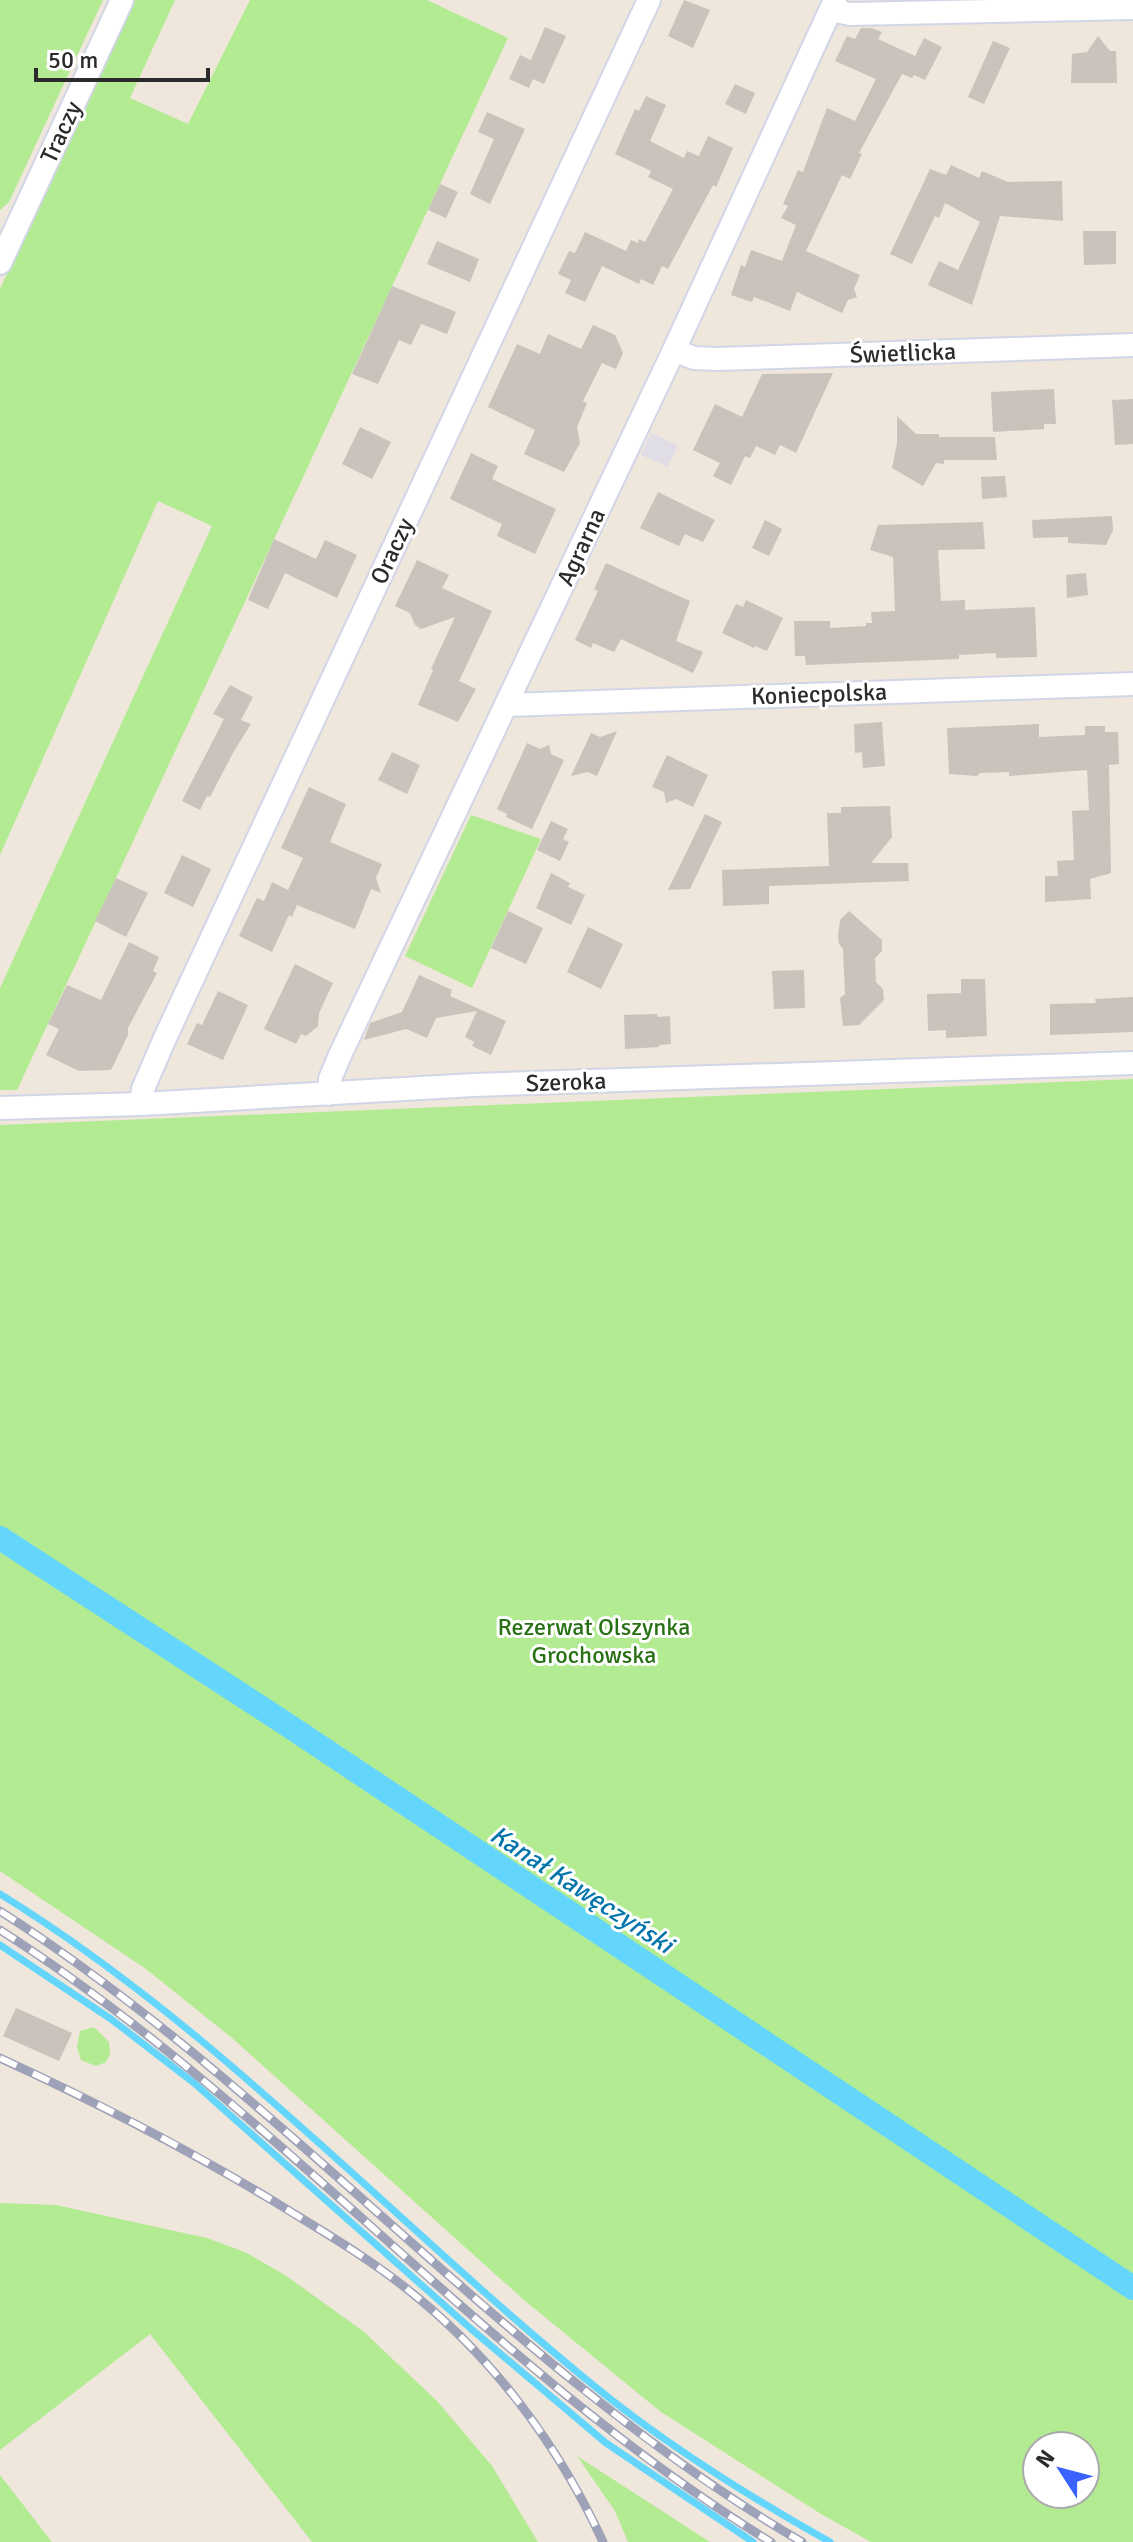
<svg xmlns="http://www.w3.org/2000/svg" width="1133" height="2542" font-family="Signika,sans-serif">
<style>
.industrial{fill:#e0dde6}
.green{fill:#b3eb93;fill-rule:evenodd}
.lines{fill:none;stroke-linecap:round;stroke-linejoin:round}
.stream{stroke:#65d6fb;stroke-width:7}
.canal{stroke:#65d6fb;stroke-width:24}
.building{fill:#cac3bc}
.street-casing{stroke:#d1d6e6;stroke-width:26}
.street{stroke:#fff;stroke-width:22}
.rail-casing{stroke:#9ea2b8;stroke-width:9}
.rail{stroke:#fff;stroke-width:6;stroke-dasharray:18;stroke-linecap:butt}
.labels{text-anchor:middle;stroke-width:6;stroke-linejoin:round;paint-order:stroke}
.street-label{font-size:24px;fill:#2b2b2b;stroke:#fff}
.park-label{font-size:24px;fill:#287113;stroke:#fff}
.water-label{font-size:26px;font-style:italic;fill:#0074ab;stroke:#fff}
</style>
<rect width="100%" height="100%" fill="#efe6dc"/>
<!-- industrial -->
<path class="industrial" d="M651,433l27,12 -10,22 -27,-12z"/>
<!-- green -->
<path class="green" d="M0,0h103l-94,202 -9,8z
M130,0h45l-45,98 58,26 62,-124h177l81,38 -491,1052h-17v-102l212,-462 -54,-25 -158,354v-566l126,-274z
M471,815l70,24 -69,149 -67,-32z
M1133,1079v1463h-262l-50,-28 -160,-102 -137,-112 -292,-262 -86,-69 -146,-98v-746zM1085,2446v48h-48v-48z
M94,2027l15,15 1,12 -4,8 -10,4 -15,-6 -4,-13 3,-16z
M0,2203l56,2 151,33 38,14 40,23 78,56 74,70 55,65 46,76h-226l-162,-208 -150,116z
M577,2456l133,86h-82l-13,-31z
M0,2475l52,67h-52z"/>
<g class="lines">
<!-- stream -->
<path class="stream" d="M0,1894c219,135 394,329 593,491 73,60 155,111 237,157
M0,1945l111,74 83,64 276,245 136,115 147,99"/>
<!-- canal -->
<path class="canal" d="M0,1538l280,182 853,568"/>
</g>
<!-- building -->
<path class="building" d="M684,0l26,10 -17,38 -25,-12z
M545,27l21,9 -22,48 -11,-5 -4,9 -20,-9 11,-24 11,5z
M861,28h10l11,4 -4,7 37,17 9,-18 18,9 -17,33 -11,-5 -2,3 -10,-4 -43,79 3,1 -12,25 -8,-4 -36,76 54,24 -6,14 3,8 -9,3 -6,13 -45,-21 -7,19 -36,-14 -2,5 -21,-7 10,-30 4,2 6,-17 31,11 14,-36 -15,-7 7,-12 -5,-2 15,-34 5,2 24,-64 28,13 21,-42 -41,-18 12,-25 8,3z
M1098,36l12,15h6l1,32h-46l1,-29 15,-2z
M993,41l17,7 -26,56 -16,-7z
M735,84l20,9 -9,21 -21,-10z
M646,96l20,9 -16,36 34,17 3,-7 12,5 9,-20 25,12 -17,39 -3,-2 -45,84 -6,-3 -9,19 -12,-6 -2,5 -37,-18 -17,36 -20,-9 6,-13 -13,-6 11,-23 6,2 10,-21 41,19 5,-11 7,3 1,-4 6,3 28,-53 -25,-12 3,-6 -36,-17 20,-45 4,2z
M487,112l38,17 -35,75 -20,-10 24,-55 -16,-7z
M951,165l28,13 3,-7 26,11 54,-1 1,40 -63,-5 -28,89 -44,-20 11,-24 19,9 22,-48 -35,-19 -6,15 -4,-2 -23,48 -22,-10 40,-85 16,6z
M440,184l18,8 -12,26 -18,-8z
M1083,231h33v33l-32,1z
M437,241l42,18 -9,23 -43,-18z
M392,286l64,26 -9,22 -26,-10 -10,21 -12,-5 -21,44 -26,-10z
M593,325l22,10 8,18 -7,16 -14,-6 -19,38 4,2 -10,24 3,16 -16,29 -40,-18 11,-24 -47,-23 29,-63 23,10 8,-20 33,15z
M833,373l-37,80 -16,-8 -5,10 -19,-9 -6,12 -5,-2 -14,29 -18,-9 7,-13 -27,-13 22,-46 27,13 20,-43z
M1054,389l2,35h-12v5l-51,3 -2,-40z
M1133,399v45l-18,1 -3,-45z
M897,416l19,18h23v3h56l2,23h-53v4l-8,-1 -13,23 -31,-18 5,-25z
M360,427l31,15 -19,37 -30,-15z
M471,453l27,13 -6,13 64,30 -21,45 -38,-18 5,-12 -52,-25z
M1005,476l2,21 -25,2 -1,-22z
M658,492l57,28 -12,22 -18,-8 -6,12 -39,-18z
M1112,516l1,14 -7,15 -38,-2v-6l-35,1 -1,-18z
M765,520l17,9 -13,27 -17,-8z
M983,522l2,27 -47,1 3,51 24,-1v10l70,-3 2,50 -41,1v-5l-37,2v4l-153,6 -1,-9h-10l-1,-35h36v7l36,-2v-3h6l-1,-11 24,-1 -2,-54 -23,-7 8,-25z
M274,539l42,20 9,-19 32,15 -20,43 -52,-25 -17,36 -20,-9z
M417,560l32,15 -7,13 50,23 -33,70 17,8 -18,33 -40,-17 15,-35 -2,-1 24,-52 -34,12 -6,-4 -5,-12 -15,-7z
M606,563l84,38 -14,40 27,11 -10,21 -72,-34 -7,13 -21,-9 -2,5 -16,-8 23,-49 -4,-2z
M1086,573l2,22 -21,3 -1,-23z
M746,600l37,18 -16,33 -12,-5 -1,2 -32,-15 14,-29 7,3z
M230,685l23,12 -12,23 10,4 -17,27 -24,46 -3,-1 -7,14 -18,-9 42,-82 -11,-5z
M882,722l3,44 -22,2 -1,-16 -7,1 -1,-29z
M1039,724v13l46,-2v-9h20v6h13l1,32 -10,1 2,108 -21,6 1,20 -46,3v-26h13l-1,-15 17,-1 -2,-49 17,-1 -2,-40 -78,6v-4l-29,1 -3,3 -28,-2 -2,-46z
M617,731l-20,45 -9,-4 -17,4 20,-43 9,4z
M527,743l13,6 9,-4 2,9 13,6 -32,69 -26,-12 1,-3 -10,-5z
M392,752l28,13 -13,29 -29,-14z
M667,755l41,20 -15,32 -17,-8 -10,4 -2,-11 -12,-5z
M309,787l37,17 -16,38 52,22 -6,14 5,15 -10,-4 -16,40 -58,-24 -5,12 -3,-2 -17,37 -33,-16 18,-38 7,3 8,-19 16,8 15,-32 -22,-10z
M890,806l2,31 -21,26h37l1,18 -140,5v18l-46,2 -1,-36 107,-4 -2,-53h14v-6z
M705,814l17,8 -32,67 -22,1z
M551,821l17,8 -5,10 6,3 -9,19 -23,-11z
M182,855l29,14 -18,38 -29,-14z
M551,873l19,10 -2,4 17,8 -14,30 -35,-17z
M116,878l32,15 -22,44 -31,-16z
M508,911l35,17 -17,36 -35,-16z
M849,911l33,29v11l-7,7 1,24 7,7 1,11 -25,25 -16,1 -3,-28 5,-4 -2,-45 -4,-5 -1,-8 2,-16z
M588,927l35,17 -22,45 -34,-17z
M129,942l30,15 -6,14 4,2 -29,55v7l-17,35 -32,1 -33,-16 13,-26 -11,-5 19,-39 34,15z
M295,964l38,19 -14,30 -1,13 -12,10 -5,-2 -5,10 -32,-15z
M804,970l1,38 -31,1 -2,-38z
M419,975l33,15 -2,6 56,25 -15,34 -19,-9 2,-4 -9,-5 12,-26 -41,7 -9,20 -21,-9 -42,11 6,-17 32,-11z
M961,979h24l2,57 -41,2v-8l-18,1 -1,-37 34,-1z
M218,991l30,14 -25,55 -36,-16 10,-21 5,2z
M1133,997v35l-83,3v-31l46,-1 -1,-4z
M657,1014l1,3 12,-1 1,28 -12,1v2l-34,2 -1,-34z
M16,2008l56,25 -13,28 -56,-25z"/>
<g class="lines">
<defs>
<path id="street" d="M831,10l19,4 283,-6
M0,263l122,-263
M674,350l20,8 24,1 415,-14
M506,705l627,-21
M329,1094l1,-15 10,-24 334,-705 161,-350
M141,1104l2,-15 22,-51 484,-1038
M0,1108l141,-4 333,-19 659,-22"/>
</defs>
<!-- street casing -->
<use href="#street" class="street-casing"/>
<!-- street -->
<use href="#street" class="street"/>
<defs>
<path id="rail" d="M0,1911c288,184 506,458 802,631
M0,1930c278,177 489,440 771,612
M0,2058c96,44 184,89 275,144 45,28 91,54 132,87 85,67 151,155 196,253"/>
</defs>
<!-- rail casing -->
<use href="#rail" class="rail-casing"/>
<!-- rail -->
<use href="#rail" class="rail"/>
</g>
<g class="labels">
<!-- street labels -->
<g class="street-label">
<text transform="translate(61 132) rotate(-65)" y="8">Traczy</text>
<text transform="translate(903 353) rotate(-2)" y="8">Świetlicka</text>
<text transform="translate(581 547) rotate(-65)" y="8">Agrarna</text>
<text transform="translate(392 551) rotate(-65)" y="8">Oraczy</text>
<text transform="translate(819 694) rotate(-2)" y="8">Koniecpolska</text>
<text transform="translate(566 1082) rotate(-2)" y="8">Szeroka</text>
</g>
<!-- park labels -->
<g class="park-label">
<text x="594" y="1635">Rezerwat Olszynka<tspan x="594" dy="28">Grochowska</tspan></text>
</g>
<!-- water labels -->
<g class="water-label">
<text transform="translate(582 1889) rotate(33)" y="9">Kanał Kawęczyński</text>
</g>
</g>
<!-- north arrow -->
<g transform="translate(1061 2470) rotate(306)"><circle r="38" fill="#ffffff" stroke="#aaaaaa" stroke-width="2"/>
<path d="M0-6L14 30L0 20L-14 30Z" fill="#3962ff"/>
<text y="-12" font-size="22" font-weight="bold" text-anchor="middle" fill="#2b2b2b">N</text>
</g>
<!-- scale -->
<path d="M36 68v12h172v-12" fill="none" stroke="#2b2b2b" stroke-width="4"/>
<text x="48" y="68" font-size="24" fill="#2b2b2b" stroke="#ffffff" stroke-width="6" paint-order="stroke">50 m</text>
</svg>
